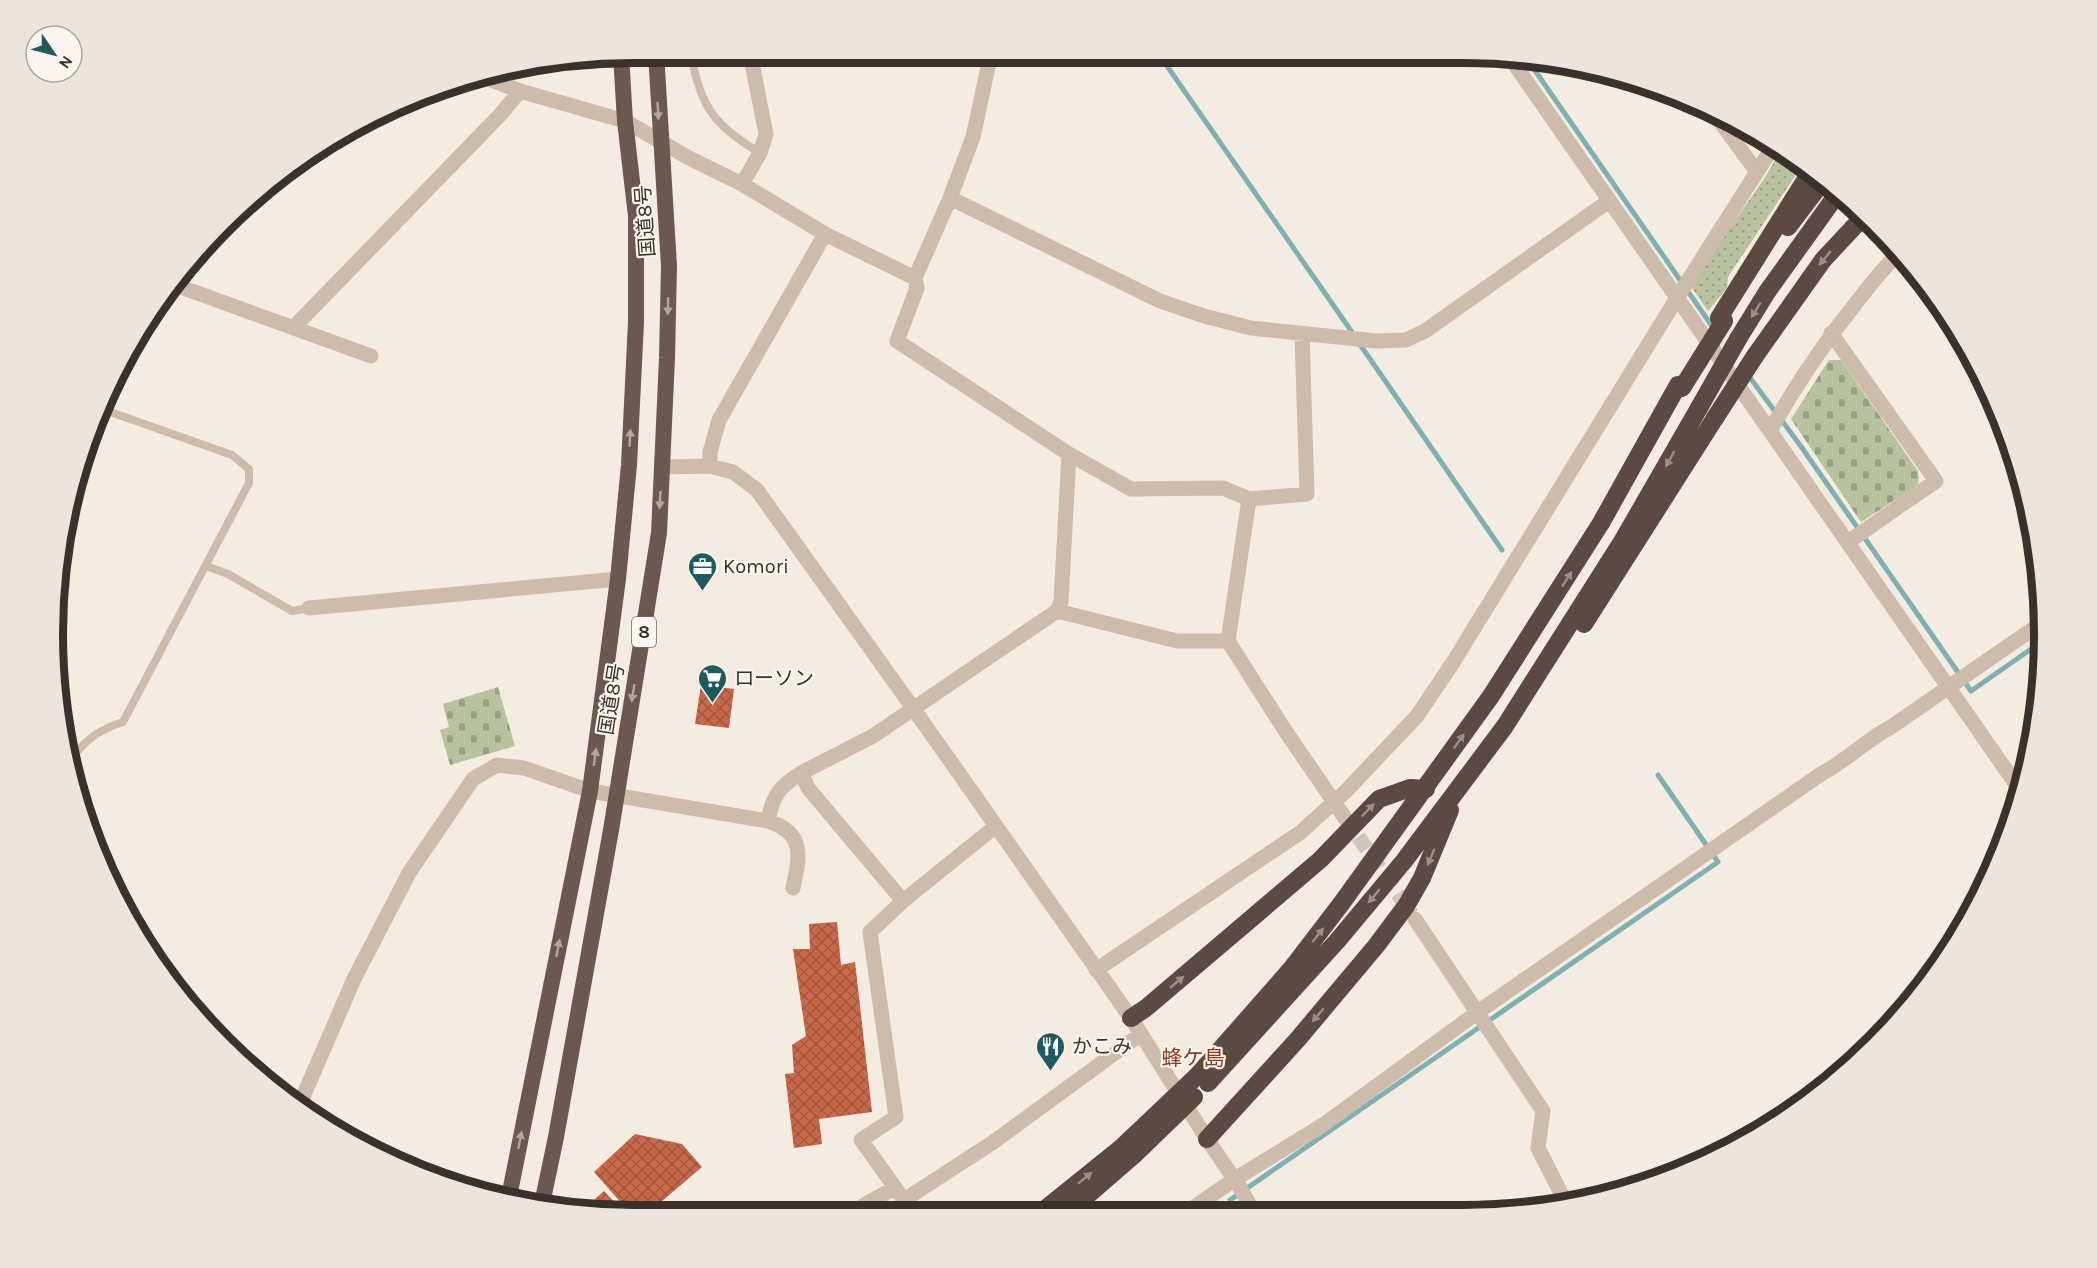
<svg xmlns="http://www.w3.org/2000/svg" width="2097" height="1268" font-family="Karla,'Noto Sans JP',sans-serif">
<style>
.grass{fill:url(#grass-dots)}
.cemetery{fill:url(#cemetery-stones)}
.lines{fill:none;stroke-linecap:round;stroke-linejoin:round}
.stream{stroke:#7fb0b2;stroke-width:5}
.building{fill:url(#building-cross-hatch)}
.minor-tunnel{stroke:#cfc6bd;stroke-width:15;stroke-dasharray:15 8;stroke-linecap:butt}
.service{stroke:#cdbbac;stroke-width:8}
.minor{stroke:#cdbbac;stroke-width:15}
.tertiary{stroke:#cdbbac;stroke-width:15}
.trunk{stroke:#6c584f;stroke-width:16}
.motorway{stroke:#5c4a42;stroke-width:18}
.motorway-bridge{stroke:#5c4a42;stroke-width:18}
.oneway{fill:#b4a69e}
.oneway2{fill:#9c8e87}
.labels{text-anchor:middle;stroke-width:4.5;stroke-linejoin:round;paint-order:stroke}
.shield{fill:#fbf5ee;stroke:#756b66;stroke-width:1.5}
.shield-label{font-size:18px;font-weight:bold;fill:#3b302b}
.street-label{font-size:20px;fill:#3b302b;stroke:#fbf5ee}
.poi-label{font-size:20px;fill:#3b302b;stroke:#fbf5ee;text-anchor:start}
.neighbourhood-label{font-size:21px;fill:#8c3b22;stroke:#fbf5ee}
.rim{fill:none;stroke:#3b302b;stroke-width:8}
</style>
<defs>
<pattern id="grass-dots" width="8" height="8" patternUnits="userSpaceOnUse" patternTransform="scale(1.5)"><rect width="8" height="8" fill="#b8c4a0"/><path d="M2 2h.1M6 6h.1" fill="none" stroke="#97a083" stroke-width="1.8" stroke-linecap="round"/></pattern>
<pattern id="cemetery-stones" width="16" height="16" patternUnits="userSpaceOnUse" patternTransform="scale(1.5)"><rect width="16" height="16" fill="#b8c4a0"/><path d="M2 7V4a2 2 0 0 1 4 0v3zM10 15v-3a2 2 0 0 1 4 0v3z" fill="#97a083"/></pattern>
<pattern id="building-cross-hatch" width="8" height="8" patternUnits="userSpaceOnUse" patternTransform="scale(1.5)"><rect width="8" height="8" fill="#c8694b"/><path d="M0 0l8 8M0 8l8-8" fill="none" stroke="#a4573f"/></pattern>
</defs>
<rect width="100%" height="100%" fill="#f4ebe1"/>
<!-- grass -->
<path class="grass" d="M1782,148l21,16 -75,113 -1,11 -19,23 -18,-26 74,-106z"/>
<!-- cemetery -->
<path class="cemetery" d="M1829,360h12l77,111 1,6 -1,8 -57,37 -70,-103z
M498,687l17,59 -65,19 -10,-35 9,-3 -6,-23z"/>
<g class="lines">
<!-- stream -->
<path class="stream" d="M1158,53l196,282
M1527,59l187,270
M1359,343l143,207
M1748,375l52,70 171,246 73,-51
M1237,1214l-7,-14 488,-338 -60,-87"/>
</g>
<!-- building -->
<path class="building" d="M701,685l33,4 -5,39 -34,-4z
M837,922l4,43 14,-3 17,150 -53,7 3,25 -28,4 -9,-74 9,-1 -2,-28 14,-9 -13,-87h17l-1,-25z
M635,1134l47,10 20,23 -55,47h-16l-37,-42z
M604,1191l21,23h-29l-14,-3z"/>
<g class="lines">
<!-- minor-tunnel -->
<path class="minor-tunnel" d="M1345,818l67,96"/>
<!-- service -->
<path class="service" d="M692,59c9,50 25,68 68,94
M206,566l22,8 64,37 17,-3
M73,757c14,-19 28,-28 50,-35l126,-239v-14l-17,-14 -130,-46"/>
<!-- minor -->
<path class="minor" d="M991,53l-18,84 -23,61 -35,80 2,10 -20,53 172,113 -8,148 -4,9 -184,125 -72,37 7,15 95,113 -33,31 26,185 -35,23 43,60 88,-57 149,-109
M484,77l36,14 105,30 64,37 53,26 83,50 90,44
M1716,116l41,56
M742,184l18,-31 6,-19 -16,-81
M950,198l210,103 44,15 47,12 125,13 30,-1 19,-9 184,-130
M175,285l196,71
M293,328l207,-213 20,-24
M1831,333l105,148 -88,61
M1069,454l62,35 92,-1 26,11 58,-5 -5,-161
M710,466v-14l9,-32 106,-186
M662,467l48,-1 23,6 24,18 156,218 218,310 76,121 32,47 16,28
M309,608l309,-29
M1057,611l120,30h51l56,88 61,89
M1228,641l21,-142
M768,821c5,-26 11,-34 33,-48
M903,901l93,-75
M1415,919l128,192 -5,37 28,55
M1096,970l205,-138 45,-41 71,-75 35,-52 225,-366
M299,1106l55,-127 55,-106 64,-94 24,-14 27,3 66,23 178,30c37,12 32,34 25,67
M904,1200l10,14
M849,1214l45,-26
M1184,1214l51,-35 88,-54 155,-113 343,-238c25,-13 45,-34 70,-47l152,-105"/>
<!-- tertiary -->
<path class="tertiary" d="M1508,55l512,735
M1677,298l97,-153
M1770,431c25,-45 54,-88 86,-128 14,-18 27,-35 43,-50"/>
<!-- trunk -->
<path class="trunk" d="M509,1197l81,-406 28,-212 11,-114 7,-143v-106l-11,-95 -4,-66
M542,1204l14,-67 55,-307 48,-297 8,-175 2,-92 -13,-213"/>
<!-- motorway -->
<path class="motorway" d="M1788,227l35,-46
M1719,318l92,-147
M1738,339l29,-47 71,-99
M1755,356l68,-96 42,-45
M1584,624l131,-206
M1131,1018l15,-10 174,-148 59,-61 31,-11 16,1
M1198,1075l94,-107 49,-64 150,-208 110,-173 77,-138
M1208,1083l130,-143 66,-79 101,-135 118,-186 76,-132
M1207,1139l91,-100 78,-93 30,-40 16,-28 28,-68"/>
<!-- motorway-bridge -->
<path class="motorway-bridge" d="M1682,388l42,-67
M1699,408l39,-69
M1715,418l40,-62
M1039,1214l82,-66 77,-73
M1066,1214l68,-59 60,-58"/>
</g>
<!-- one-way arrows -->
<defs><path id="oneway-solid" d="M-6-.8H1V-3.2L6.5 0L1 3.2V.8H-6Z" transform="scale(1.5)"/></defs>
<g class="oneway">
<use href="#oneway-solid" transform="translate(658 111) rotate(87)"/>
<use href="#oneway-solid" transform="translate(668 306) rotate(91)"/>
<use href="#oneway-solid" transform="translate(630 438) rotate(-87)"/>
<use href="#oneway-solid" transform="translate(660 500) rotate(93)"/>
<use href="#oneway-solid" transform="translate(633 693) rotate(99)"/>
<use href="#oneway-solid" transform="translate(595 757) rotate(-82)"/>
<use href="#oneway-solid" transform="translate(558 948) rotate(-79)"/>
<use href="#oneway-solid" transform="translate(520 1140) rotate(-79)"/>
</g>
<g class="oneway2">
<use href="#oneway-solid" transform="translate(1825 258) rotate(130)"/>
<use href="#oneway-solid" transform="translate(1756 310) rotate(122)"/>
<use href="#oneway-solid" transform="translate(1670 459) rotate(119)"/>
<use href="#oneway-solid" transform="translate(1567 579) rotate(-58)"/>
<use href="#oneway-solid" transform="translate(1459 741) rotate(-55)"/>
<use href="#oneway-solid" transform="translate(1368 810) rotate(-46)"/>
<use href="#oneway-solid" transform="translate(1431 857) rotate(113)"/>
<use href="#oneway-solid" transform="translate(1374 896) rotate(130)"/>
<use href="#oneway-solid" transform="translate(1318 935) rotate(-52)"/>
<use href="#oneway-solid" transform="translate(1177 982) rotate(-40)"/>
<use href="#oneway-solid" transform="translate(1318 1015) rotate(130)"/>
<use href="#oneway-solid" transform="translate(1085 1178) rotate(-39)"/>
</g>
<!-- icons -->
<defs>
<symbol id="office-pin" viewBox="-11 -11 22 30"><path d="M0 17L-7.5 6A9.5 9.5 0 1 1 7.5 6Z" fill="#1f5a5e" stroke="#fbf5ee"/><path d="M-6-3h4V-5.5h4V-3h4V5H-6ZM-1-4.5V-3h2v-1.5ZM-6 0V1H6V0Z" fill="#fff"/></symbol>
<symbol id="supermarket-pin" viewBox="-11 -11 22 30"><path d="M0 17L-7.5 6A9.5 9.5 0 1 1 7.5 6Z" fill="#1f5a5e" stroke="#fbf5ee"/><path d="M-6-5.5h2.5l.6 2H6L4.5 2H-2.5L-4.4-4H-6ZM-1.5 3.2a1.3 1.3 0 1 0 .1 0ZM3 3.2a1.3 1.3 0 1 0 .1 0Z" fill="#fff"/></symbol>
<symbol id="restaurant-pin" viewBox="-11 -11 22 30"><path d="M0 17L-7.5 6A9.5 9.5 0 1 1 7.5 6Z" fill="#1f5a5e" stroke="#fbf5ee"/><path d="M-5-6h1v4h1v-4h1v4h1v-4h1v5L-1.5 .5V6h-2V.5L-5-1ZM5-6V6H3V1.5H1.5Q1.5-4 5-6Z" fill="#fff"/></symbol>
</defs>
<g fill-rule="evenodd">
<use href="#office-pin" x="686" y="550" width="33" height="45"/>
<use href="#supermarket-pin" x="696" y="662" width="33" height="45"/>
<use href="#restaurant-pin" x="1034" y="1030" width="33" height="45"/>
</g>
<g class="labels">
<!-- shield labels -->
<rect class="shield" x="632" y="617" width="24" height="30" rx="4.5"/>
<g class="shield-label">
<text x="644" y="638">8</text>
</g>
<!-- street labels -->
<g class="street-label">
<text transform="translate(645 221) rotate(-94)" y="7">国道8号</text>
<text transform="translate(611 699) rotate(-81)" y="7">国道8号</text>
</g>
<!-- poi labels -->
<g class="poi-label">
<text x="723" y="573">Komori</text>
<text x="734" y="685">ローソン</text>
<text x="1072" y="1053">かこみ</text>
</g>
<!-- neighbourhood labels -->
<g class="neighbourhood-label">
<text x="1193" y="1065">蜂ケ島</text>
</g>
</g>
<!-- crop -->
<path d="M0 0H2097V1268H0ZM634 63H1463A571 571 0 0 1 2034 634V634A571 571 0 0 1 1463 1205H634A571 571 0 0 1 63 634V634A571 571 0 0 1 634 63Z" fill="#ece5de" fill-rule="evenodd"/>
<path class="rim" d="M634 63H1463A571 571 0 0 1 2034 634V634A571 571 0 0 1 1463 1205H634A571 571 0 0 1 63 634V634A571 571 0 0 1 634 63Z"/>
<!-- north arrow -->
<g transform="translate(54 54) rotate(125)"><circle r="28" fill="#fbf5ee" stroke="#aea6a0" stroke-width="1.5"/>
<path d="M0-4.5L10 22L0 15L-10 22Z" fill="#1f5a5e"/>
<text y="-9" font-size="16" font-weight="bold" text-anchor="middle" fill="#3b302b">N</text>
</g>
</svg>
